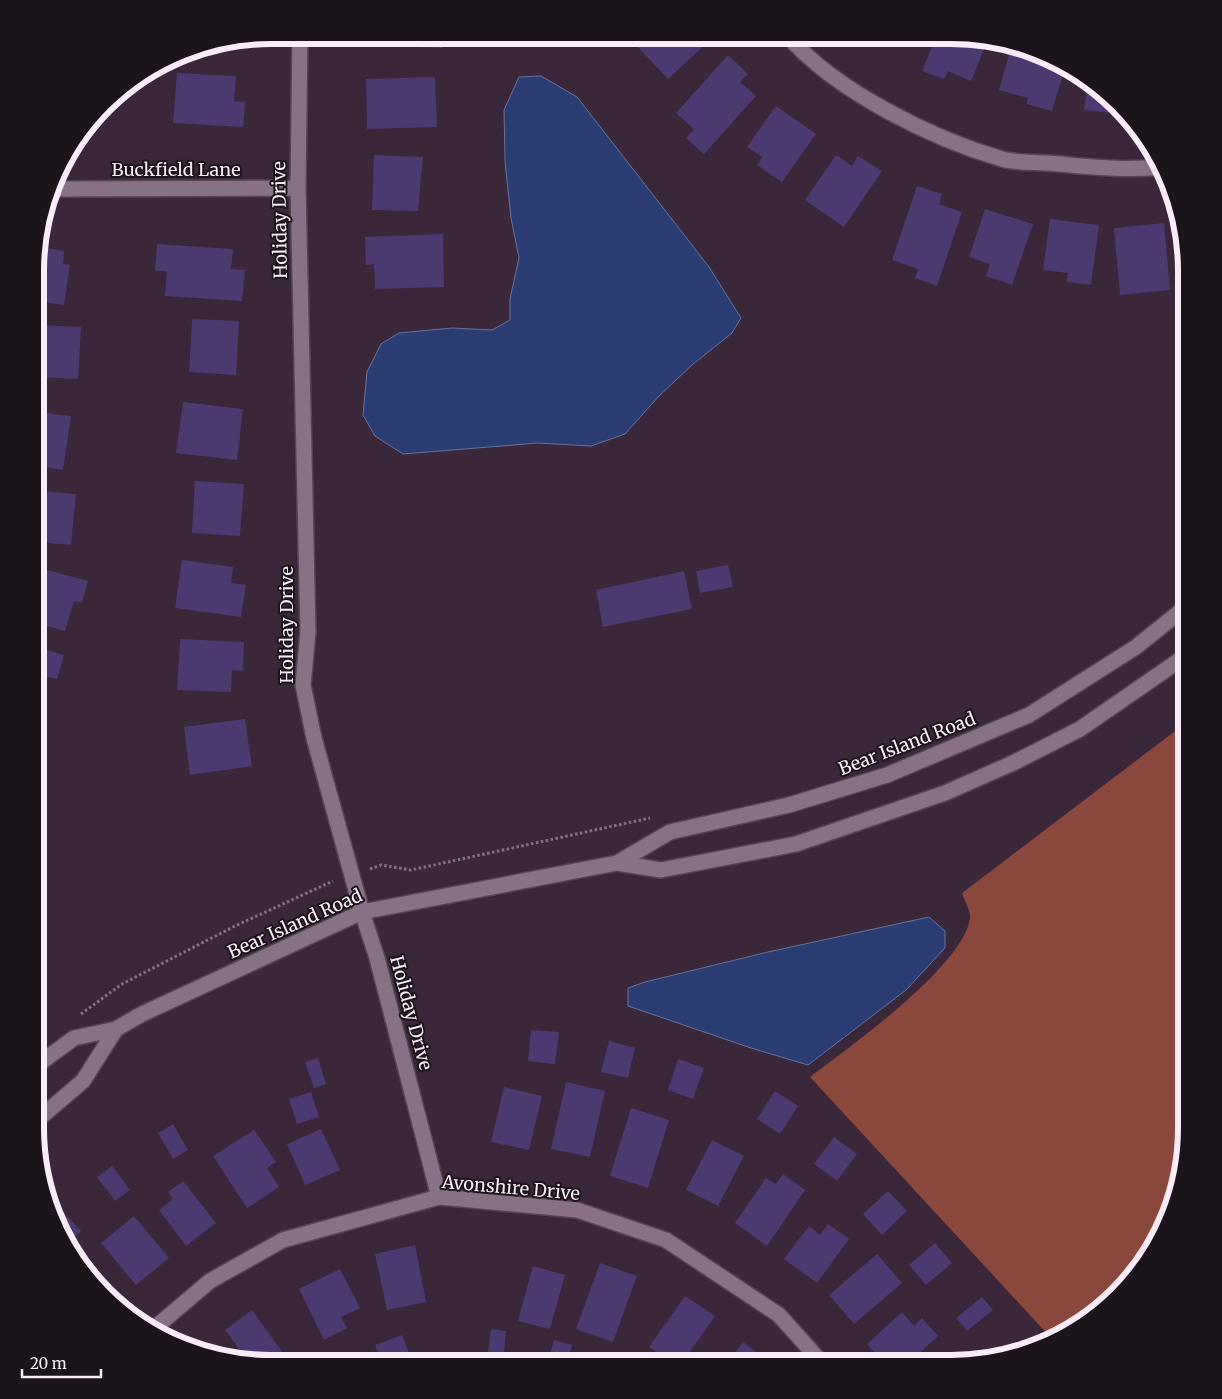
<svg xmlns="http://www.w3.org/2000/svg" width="1222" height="1399" font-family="Merriweather,serif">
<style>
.forest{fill:#8a483c}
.water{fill:#2a3d72;stroke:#68729a}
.building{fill:#4c3970}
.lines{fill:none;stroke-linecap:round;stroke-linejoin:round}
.street-casing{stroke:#554554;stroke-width:18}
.secondary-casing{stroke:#554554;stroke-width:18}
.path{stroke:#837282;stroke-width:3;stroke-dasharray:2.5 2.5;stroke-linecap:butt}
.street{stroke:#877185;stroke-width:15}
.secondary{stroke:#877185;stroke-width:15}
.labels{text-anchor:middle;stroke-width:4;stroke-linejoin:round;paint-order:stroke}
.street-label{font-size:18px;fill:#f9ecf8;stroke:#1c141b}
.rim{fill:none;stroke:#f9ecf8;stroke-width:6}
</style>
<rect width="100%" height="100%" fill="#3a2739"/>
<!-- forest -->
<path class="forest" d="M1187,722v421l-31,103 -74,78 -30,15 -242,-262c39,-30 154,-111 160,-159 1,-7 -6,-18 -8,-25z"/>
<!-- water -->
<path class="water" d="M541,76l36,21 132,170 32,51 -9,15 -40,32 -33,31 -34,38 -34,12 -53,-3 -135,11 -28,-18 -12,-21 4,-43 14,-28 18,-11 53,-5 40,2 18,-10v-21l9,-41 -8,-40 -6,-57 -1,-51 15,-33z
M929,917l16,14v17l-39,42 -98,75 -57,-17 -123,-42v-18l17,-6 123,-30z"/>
<!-- building -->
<path class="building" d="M365,35h77v13l-77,-3z
M646,36h54l7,7 -39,36 -32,-34z
M875,37h20l-7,9z
M936,37h46l6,2 -17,42 -23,-10 -4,8 -22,-8z
M243,40l-1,9 -34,-3v-1z
M1011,48l54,20 -13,43 -25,-7 1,-6 -29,-8z
M728,55l20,19 -8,8 16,14 -52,58 -18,-16 8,-9 -18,-16z
M177,73l59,3 -2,25 11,1 -2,25 -70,-4z
M435,77l2,50 -70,2 -1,-50z
M1088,80l34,34 -38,-4z
M776,106l40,28 -34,48 -25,-17 5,-8 -15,-10z
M374,155l49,2 -5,54 -46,-1z
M836,155l16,11 6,-10 24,15 -38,56 -39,-27z
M917,186l25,8 -3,10 23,8 -25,74 -22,-8 3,-9 -26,-9z
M985,209l48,15 -21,61 -26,-9 4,-12 -21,-7z
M1050,219l49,6 -8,60 -24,-3 1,-9 -25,-3z
M1164,223l6,67 -50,5 -6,-67z
M443,234l1,53 -69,2 -1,-25 -8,1 -1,-28z
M157,244l76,5 -2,20 14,1 -3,31 -77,-5 2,-25h-12z
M37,247l27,4 -1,13 7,1 -6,40 -27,-4z
M192,319l47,2 -3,54 -47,-3z
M37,325l44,2 -3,52 -41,-2z
M183,402l60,7 -6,51 -61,-7z
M37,412l34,4 -8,54 -26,-4z
M195,481l49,3 -4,52 -48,-3z
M37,491l39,3 -5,51 -34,-3z
M182,560l51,7 -2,16 15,2 -5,32 -66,-9z
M728,565l5,22 -33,6 -4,-22z
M36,567l52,14 -6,22 -8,-2 -9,30 -29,-8z
M684,571l8,38 -89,18 -7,-37z
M180,639l64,3 -1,29 -11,-1 -1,22 -54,-2z
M36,647l28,8 -7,24 -9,-2 -9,30 -3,-1z
M245,719l7,47 -62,9 -6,-48z
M531,1030l28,2 -4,32 -27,-3z
M609,1041l26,7 -7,30 -27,-6z
M318,1058l8,26 -12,4 -9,-26z
M678,1059l26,9 -11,31 -25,-9z
M566,1082l39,9 -15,66 -39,-8z
M504,1087l38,9 -13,54 -38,-8z
M775,1091l23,15 -18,28 -23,-15z
M311,1092l8,25 -22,7 -8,-25z
M631,1108l38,12 -21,68 -38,-12z
M173,1124l15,26 -15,9 -15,-26z
M321,1129l19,41 -35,15 -18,-41z
M254,1130l22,32 -9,6 12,19 -32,21 -34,-52z
M834,1137l23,17 -20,27 -23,-17z
M712,1140l32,16 -26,50 -32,-16z
M112,1166l18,24 -15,11 -18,-24z
M783,1174l22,16 -38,56 -32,-23 31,-45 10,6z
M183,1181l33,42 -30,23 -27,-36 14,-11 -5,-7z
M888,1191l19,20 -25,24 -19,-21z
M61,1209l20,22 -13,12 -15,-27z
M134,1216l35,42 -33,27 -35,-42z
M828,1224l21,15 -32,44 -33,-24 25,-33 11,9z
M935,1243l17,20 -26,22 -17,-20z
M415,1245l11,57 -39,8 -12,-56z
M877,1254l25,29 -48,41 -25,-29z
M85,1261l23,28h-1l-27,-25z
M600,1263l37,13 -24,66 -37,-13z
M533,1266l32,9 -15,54 -32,-8z
M340,1269l20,39 -19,9 6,11 -23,12 -25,-51z
M685,1296l30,20 -34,48h-8l-24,-17z
M982,1297l11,13 -26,21 -11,-13z
M252,1310l31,43 -12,7 2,4 -25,-3 -23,-31z
M902,1312l12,14 8,-8 16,18 -31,28h-23l-17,-20z
M491,1329l15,2 -3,30 -16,-2z
M402,1335l11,28 -31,1 -7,-19z
M554,1340l18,5 -5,19h-20z
M743,1342l27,20 -2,2h-54l8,-11 8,6z
M1019,1342l9,9 -22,5z
M948,1355l7,9h-16z"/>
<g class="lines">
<defs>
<path id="street" d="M300,35l-2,153 10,444 -5,53 11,53 48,174 15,46 62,239
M788,36c47,55 145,103 214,123 14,4 31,3 45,4 39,3 75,8 114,4
M54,189l244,-1
M151,1331l59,-50 73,-41 156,-43 138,13 89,30 113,75 44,49"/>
<path id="secondary" d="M617,863l44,7 135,-26 149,-51 68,-30 67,-34 107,-74
M36,1066l38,-28 42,-9 26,-15 220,-102 255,-49 53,-31 119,-27 98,-30 142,-60 107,-68 51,-41
M36,1121l47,-40 33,-52"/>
</defs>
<!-- street casing -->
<use href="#street" class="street-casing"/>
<!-- secondary casing -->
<use href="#secondary" class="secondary-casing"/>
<!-- path -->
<path class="path" d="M370,869l11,-4 30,5 239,-52
M81,1014l41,-30 113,-58 98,-45"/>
<!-- street -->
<use href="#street" class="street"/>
<!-- secondary -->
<use href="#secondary" class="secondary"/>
</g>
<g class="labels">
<!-- street labels -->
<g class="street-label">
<text x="176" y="176">Buckfield Lane</text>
<text transform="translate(280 220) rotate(-91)" y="6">Holiday Drive</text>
<text transform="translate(287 625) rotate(-90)" y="6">Holiday Drive</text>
<text transform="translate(907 744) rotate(-21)" y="6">Bear Island Road</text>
<text transform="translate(295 924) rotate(-24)" y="6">Bear Island Road</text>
<text transform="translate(411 1013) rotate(75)" y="6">Holiday Drive</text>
<text transform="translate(511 1188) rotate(5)" y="6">Avonshire Drive</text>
</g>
</g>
<!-- crop -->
<path d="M0 0H1222V1399H0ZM271 44H951A227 227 0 0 1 1178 271V1128A227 227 0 0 1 951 1355H271A227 227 0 0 1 44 1128V271A227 227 0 0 1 271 44Z" fill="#1c141b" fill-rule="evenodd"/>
<path class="rim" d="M271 44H951A227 227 0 0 1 1178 271V1128A227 227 0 0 1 951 1355H271A227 227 0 0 1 44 1128V271A227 227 0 0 1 271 44Z"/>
<!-- scale -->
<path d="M22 1369v8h79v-8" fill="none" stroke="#f9ecf8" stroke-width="2.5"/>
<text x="30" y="1369" font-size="15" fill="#f9ecf8" stroke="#1c141b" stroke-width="4" paint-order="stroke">20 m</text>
</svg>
